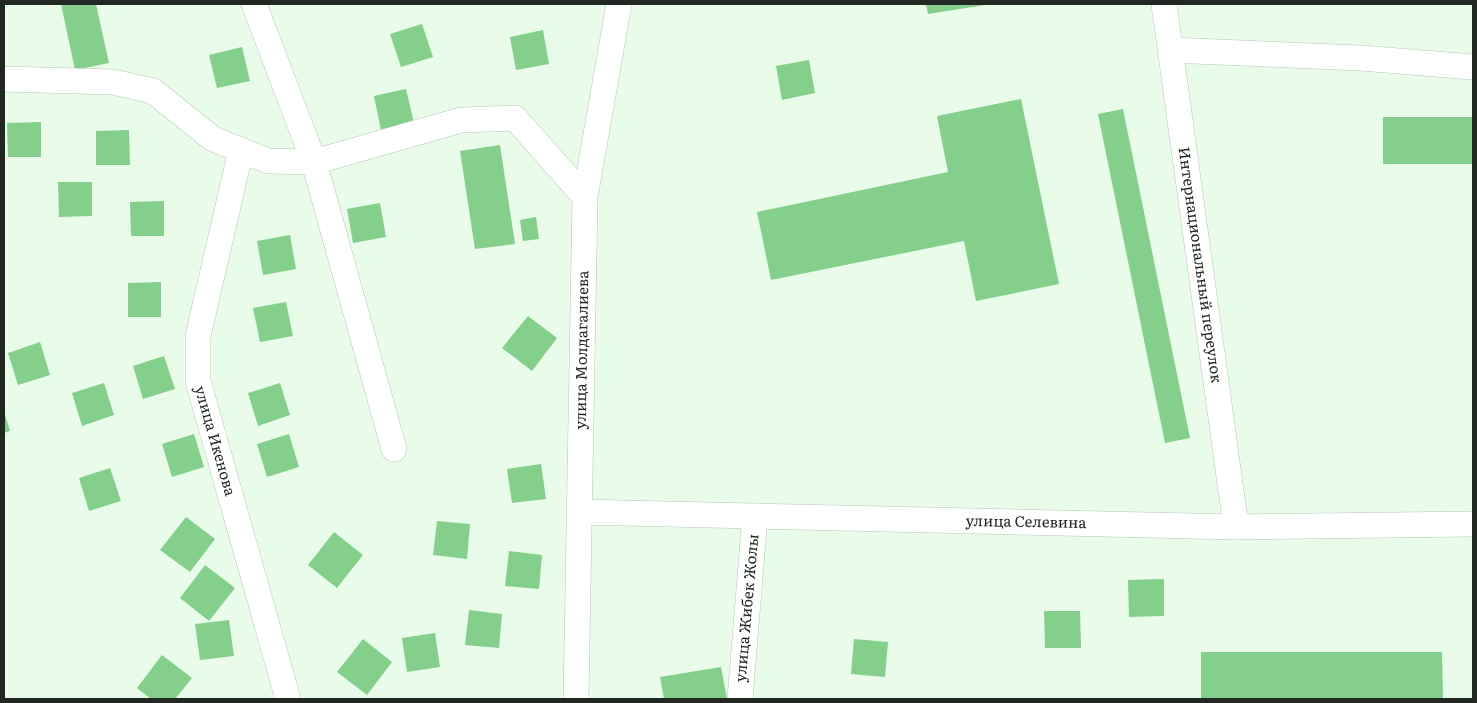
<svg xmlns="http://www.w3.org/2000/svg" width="1477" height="703" font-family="Literata,serif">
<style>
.building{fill:#84cf8b}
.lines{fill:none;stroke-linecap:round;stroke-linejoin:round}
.minor-casing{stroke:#b5c8b6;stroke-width:26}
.minor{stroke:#fff;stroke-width:25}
.labels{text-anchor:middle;stroke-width:4;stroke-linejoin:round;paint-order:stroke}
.street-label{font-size:15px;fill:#212821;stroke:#fff}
</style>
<rect width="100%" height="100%" fill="#e8fce9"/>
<!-- building -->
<path class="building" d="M61,4h35l13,59 -34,7z
M926,4h59v1l-57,9z
M422,24l11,33 -32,10 -11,-33z
M543,30l6,34 -33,6 -6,-33z
M242,47l8,34 -33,7 -8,-33z
M809,60l6,33 -33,7 -6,-34z
M406,89l8,34 -33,7 -7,-34z
M1021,99l38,185 -83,17 -12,-60 -193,39 -14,-68 191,-40 -11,-56z
M1123,109l67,329 -25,5 -67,-329z
M1383,117h90v47h-90z
M41,122v35h-33l-1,-34z
M129,130l1,35h-34v-34z
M500,145l15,99 -40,5 -15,-98z
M58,182h34v34l-33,1z
M164,201v35h-33l-1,-34z
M380,203l6,34 -33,6 -6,-34z
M536,217l3,22 -16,2 -3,-21z
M290,235l6,34 -33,6 -6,-34z
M161,282v35h-33v-34z
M286,302l7,34 -33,6 -7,-34z
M528,316l29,22 -25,33 -30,-23z
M40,342l10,33 -32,10 -10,-32z
M164,356l11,33 -32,10 -10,-33z
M104,383l10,32 -32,11 -10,-33z
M280,383l10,32 -32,11 -10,-33z
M4,411l6,20 -6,2z
M194,434l10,33 -32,10 -10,-33z
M289,434l10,33 -32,10 -10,-33z
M541,464l5,35 -34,4 -5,-34z
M110,468l11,33 -32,10 -10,-33z
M186,517l29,22 -25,33 -30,-22z
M437,521l33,3 -3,35 -34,-4z
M334,532l29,23 -26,33 -29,-23z
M509,551l33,4 -3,34 -34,-3z
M205,565l30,23 -26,33 -29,-23z
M1164,579v37l-35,1 -1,-37z
M469,610l33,4 -3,34 -34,-3z
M1044,611h36l1,37h-36z
M229,620l5,36 -34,4 -5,-36z
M435,633l5,34 -33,5 -5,-34z
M363,639l29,23 -25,33 -30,-23z
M854,639l34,3 -3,35 -34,-3z
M1201,652h241l1,47h-242z
M162,655l30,23 -17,21h-24l-14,-11z
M721,667l6,32h-63l-4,-22z"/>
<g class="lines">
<defs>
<path id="minor" d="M254,4l60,158 80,287
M1164,4l72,523
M1170,50l191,8 112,9
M4,79l109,3 40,9 60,48 55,22 46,1 147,-42 54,-2 70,79
M241,150l-43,186v45l90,318
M580,512l656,15 237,-3
M576,699l9,-502 34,-193
M740,699l15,-183"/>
</defs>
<!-- minor casing -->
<use href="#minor" class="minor-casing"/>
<!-- minor -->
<use href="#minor" class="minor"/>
</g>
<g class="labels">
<!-- street labels -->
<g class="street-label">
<text transform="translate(1200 265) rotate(82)" y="5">Интернациональный переулок</text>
<text transform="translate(582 350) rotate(-89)" y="5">улица Молдагалиева</text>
<text transform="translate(215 441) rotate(74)" y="5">улица Икенова</text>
<text transform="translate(1026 522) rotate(1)" y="5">улица Селевина</text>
<text transform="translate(747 608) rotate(-85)" y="5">улица Жибек Жолы</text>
</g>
</g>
<!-- border -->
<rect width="1477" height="703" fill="none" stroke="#212821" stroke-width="10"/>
</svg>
